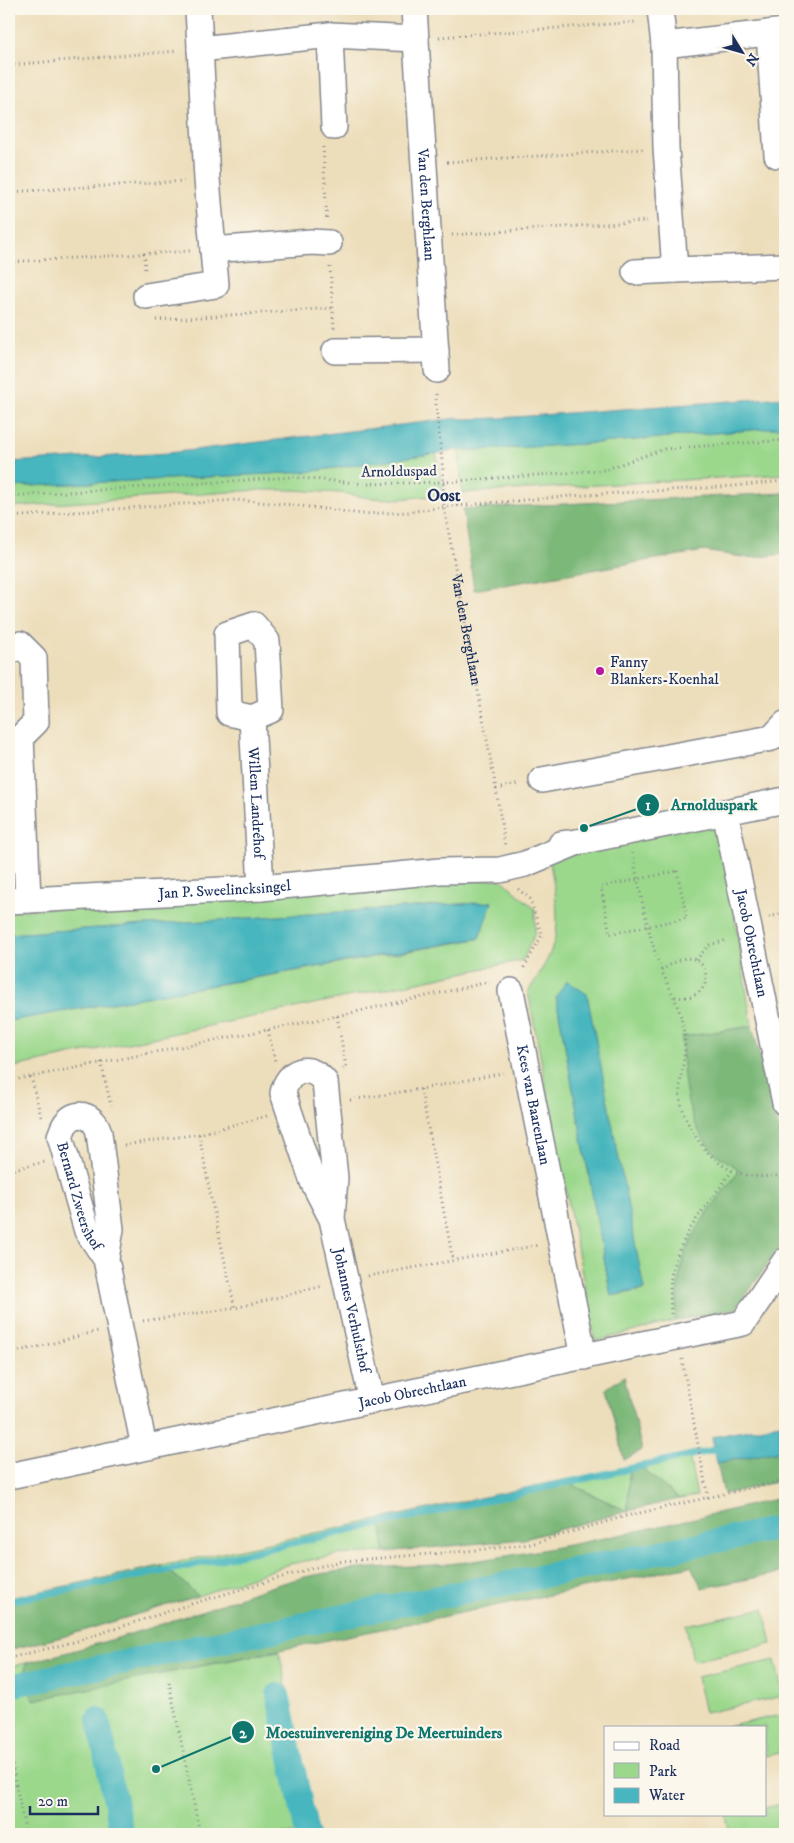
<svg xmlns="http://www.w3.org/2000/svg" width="794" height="1843" font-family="'IM FELL DW Pica',serif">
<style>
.green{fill:#9bd88c;stroke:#5b8475;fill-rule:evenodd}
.forest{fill:#7cb878;stroke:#4c746b}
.water{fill:#47b6be;stroke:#31728e}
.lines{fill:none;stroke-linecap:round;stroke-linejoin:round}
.stream{stroke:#47b6be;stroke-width:7}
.canal{stroke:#47b6be;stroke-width:24}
.minor-casing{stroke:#84868c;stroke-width:28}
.path{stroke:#84868c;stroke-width:3;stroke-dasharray:1 4;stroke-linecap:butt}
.minor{stroke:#fff;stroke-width:25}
.poi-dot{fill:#b5179e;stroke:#fbf7ec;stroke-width:2}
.labels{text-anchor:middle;stroke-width:4.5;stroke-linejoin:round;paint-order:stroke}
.street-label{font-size:15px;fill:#1b2f5e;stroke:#fbf7ec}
.poi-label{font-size:15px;fill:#1b2f5e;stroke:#fbf7ec;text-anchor:start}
.quarter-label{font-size:18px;font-weight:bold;fill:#1b2f5e;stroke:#fbf7ec}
.leader{fill:none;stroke:#0f766e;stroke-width:2}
.callout-dot{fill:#0f766e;stroke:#fbf7ec;stroke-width:2}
.mark-label{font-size:15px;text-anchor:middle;font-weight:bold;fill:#fff}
.callout-label{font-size:16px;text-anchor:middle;font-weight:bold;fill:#0f766e;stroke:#fbf7ec;stroke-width:4.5;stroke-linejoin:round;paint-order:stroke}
</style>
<rect width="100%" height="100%" fill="#fbf7ec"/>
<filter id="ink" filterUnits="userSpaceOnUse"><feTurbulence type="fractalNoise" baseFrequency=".02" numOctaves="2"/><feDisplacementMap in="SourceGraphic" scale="10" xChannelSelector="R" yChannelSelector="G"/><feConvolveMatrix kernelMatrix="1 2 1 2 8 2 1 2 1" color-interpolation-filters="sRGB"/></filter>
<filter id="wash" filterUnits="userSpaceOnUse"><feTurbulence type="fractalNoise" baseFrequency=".0096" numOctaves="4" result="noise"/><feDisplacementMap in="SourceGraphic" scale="20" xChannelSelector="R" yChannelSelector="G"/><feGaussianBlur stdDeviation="1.12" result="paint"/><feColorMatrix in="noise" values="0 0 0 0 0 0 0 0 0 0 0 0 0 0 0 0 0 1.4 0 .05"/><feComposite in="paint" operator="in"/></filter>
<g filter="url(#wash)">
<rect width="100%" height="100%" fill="#eddebb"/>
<!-- green -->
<path class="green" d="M785,427v47l-323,19 -3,-43h19l121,-7z
M436,453l8,42 -48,4 -26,-1 -31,-5 -46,-3h-34l-250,17v-20l298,-15z
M719,820l33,206 -69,11 30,113 27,20 -62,119 -3,32 -80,20 -67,-349c9,-15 19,-29 24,-44 11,-29 1,-63 -3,-92zM556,997l88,292v1l-33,6z
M501,879l34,30v24l-12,27 -514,108v-47l469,-82 14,-37 -483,32v-23z
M689,1456l8,40 -18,3 -36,-30z
M629,1470l-1,41 -14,-6 -51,-25z
M381,1519l4,33 -49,3 -46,9 -92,32 -20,-18 -18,-12z
M764,1608l8,36 -79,17 -7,-36z
M279,1651l37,183h-307v-167l17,-4 -2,17 9,18z
M775,1660l8,36 -78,17 -8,-36z
M785,1714v38l-20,4v-29h-39z
M785,1803v31h-55l-4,-18 9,-2h30v-6z"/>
<!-- forest -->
<path class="forest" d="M785,493v61l-36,4 -45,-7 -230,39 -11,-81z
M752,1026l33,126v87l-48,69 -62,13c2,-22 3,-48 11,-69 12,-31 34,-56 54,-82 -9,-6 -20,-12 -28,-20 -28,-31 -29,-74 -30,-113z
M624,1376l18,74 -18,10 -18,-71z
M785,1450v30l-61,14 -7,-31z
M643,1469l36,30 -51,12 -104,28 -139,13 -4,-33 182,-39 51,25 14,6 1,-41z
M785,1497v75l-83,16 -11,-22 -657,134c-10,-14 -10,-20 -8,-37 57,-14 113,-31 169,-50 43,-14 86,-33 131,-40 46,-8 94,-5 141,-11 107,-15 213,-40 318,-65z
M160,1566l18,12 20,18 -136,41 -50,12 -3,-3v-48z"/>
<!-- water -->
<path class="water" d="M785,397v30l-186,16 -121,7h-19l-152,22 -298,15v-25l160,-9 289,-35 6,1 37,-1z
M492,902l-13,36 -470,83v-87z
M567,981l20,13 57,295 -33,7 -55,-299z
M785,1423v27l-68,13 -5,-26z"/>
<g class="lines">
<!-- stream -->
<path class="stream" d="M9,1601l175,-34 530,-117"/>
<!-- canal -->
<path class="canal" d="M9,1686l325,-68 451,-91
M278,1695l29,139
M98,1719l24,115"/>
</g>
</g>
<g filter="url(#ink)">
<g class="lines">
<defs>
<g id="minor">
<path id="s2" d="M414,9l23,361"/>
<path d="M660,9l4,36 2,103 9,122 110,-4"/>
<path d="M769,33l8,122h8"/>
<path d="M330,35l4,92"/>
<path d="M664,45l121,-14"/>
<path d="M200,49l130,-14 86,4"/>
<path d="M213,250l98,-8 18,1"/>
<path d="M635,272l40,-2"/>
<path d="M146,296l70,-11 -9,-106 -9,-170"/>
<path d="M335,351l101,-1"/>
<path d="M9,652l11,-8 14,14 2,64 -15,15 7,163"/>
<path id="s3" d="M252,718l-23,-5 -2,-79 27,-9 13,16 4,69 -19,8 9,170"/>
<path d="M542,780l230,-42 13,-14"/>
<path id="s4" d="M725,812l60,291"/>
<path d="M561,844l17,-2 207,-42"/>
<path id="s5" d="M9,901l252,-13 179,-17 60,-1 25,-6 53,-22"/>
<path id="s6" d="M511,991l73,366"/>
<path id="s7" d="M332,1219l3,-41 -10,-96c-16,-20 -37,-12 -42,11l30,89 19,37 40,182"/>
<path id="s8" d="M106,1259l5,-30 -12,-96c-3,-15 -20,-25 -32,-11 -4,4 -5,10 -7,14l27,95 19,28 38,188"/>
<path id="s9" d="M9,1476l734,-153 42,-62"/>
</g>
</defs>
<!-- minor casing -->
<use href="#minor" class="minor-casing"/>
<!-- path -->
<g class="path">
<path d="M439,37l198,-15"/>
<path d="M9,65l168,-14"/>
<path d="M323,147l4,73"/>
<path d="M447,162l196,-13"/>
<path d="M9,192l175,-11"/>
<path d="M452,235l195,-14"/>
<path d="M144,253l1,20"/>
<path d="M9,262l181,-11"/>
<path d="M330,267l4,61"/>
<path d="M156,320l177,-12"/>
<path id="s1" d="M436,394v11l7,66 1,36 52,282 9,57"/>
<path d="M9,496l282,-19 76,7 77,-2 160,-12 60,-21 121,-9"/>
<path d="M9,517l227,-17 58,5 68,9 46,-2 36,-5 126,-11 165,-10 50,-5"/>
<path d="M496,789l23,-5"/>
<path d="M632,853c8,36 14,73 26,108 6,19 18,36 23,56 1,7 3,15 4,22 1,19 -6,38 -5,57 3,28 27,64 53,75 16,7 35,6 52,4"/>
<path d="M677,871l10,47 -77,16 -9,-47z"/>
<path d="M518,889l12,10 12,36 -20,36"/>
<path d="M769,917l16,-4"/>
<path d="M696,960l13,-15 18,-5"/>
<path d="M661,970c7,-3 14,-9 21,-11 30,-8 36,44 -7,38"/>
<path d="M337,1016l9,51 -3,2"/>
<path d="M268,1030l7,31"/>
<path d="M101,1062l10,44"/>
<path d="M31,1077l10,40"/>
<path d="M9,1081l328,-65 152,-34"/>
<path d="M421,1089l32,172"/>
<path d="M350,1100l71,-11 82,-16"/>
<path d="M199,1134l12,64 24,110"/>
<path d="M124,1145l75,-11 68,-18"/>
<path d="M9,1170l36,-8"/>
<path d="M368,1276l171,-31"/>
<path d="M671,1314c-1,-15 -2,-32 2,-47 10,-36 38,-67 59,-96"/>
<path d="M143,1321l92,-13 88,-22"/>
<path d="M9,1333l4,19"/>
<path d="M9,1353l37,-8 52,-14"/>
<path d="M682,1359l26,139"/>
<path d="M9,1658l65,-16 117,-38 122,-36 30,-7 124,-10 64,-7 91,-27 163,-37"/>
<path d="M169,1682l31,152"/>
<path d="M9,1750l17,84"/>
</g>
<!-- minor -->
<use href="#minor" class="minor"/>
</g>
</g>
<!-- markers -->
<circle class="poi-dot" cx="600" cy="671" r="5"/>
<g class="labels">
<!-- street labels -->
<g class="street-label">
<text dy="5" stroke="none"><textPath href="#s2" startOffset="196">Van den Berghlaan</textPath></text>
<text transform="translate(399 471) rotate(-1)" y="5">Arnolduspad</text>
<text dy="5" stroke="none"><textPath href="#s1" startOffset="238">Van den Berghlaan</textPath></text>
<text dy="5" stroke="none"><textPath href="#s3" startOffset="326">Willem Landréhof</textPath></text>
<text dy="5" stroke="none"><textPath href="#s5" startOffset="216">Jan P. Sweelincksingel</textPath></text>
<text dy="5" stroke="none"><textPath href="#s4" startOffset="134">Jacob Obrechtlaan</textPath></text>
<text dy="5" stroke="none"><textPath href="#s6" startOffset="116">Kees van Baarenlaan</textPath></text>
<text dy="5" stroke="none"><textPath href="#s8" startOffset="249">Bernard Zweershof</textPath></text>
<text dy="5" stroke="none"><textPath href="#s7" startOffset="424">Johannes Verhulsthof</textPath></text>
<text dy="5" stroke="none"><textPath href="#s9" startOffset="412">Jacob Obrechtlaan</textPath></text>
</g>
<!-- poi labels -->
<g class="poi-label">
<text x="610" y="667">Fanny<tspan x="610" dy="17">Blankers-Koenhal</tspan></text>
</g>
<!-- quarter labels -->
<g class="quarter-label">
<text x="444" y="501">Oost</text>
</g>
</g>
<!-- callouts -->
<path class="leader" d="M584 828L648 805M156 1769L243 1732"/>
<g class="callout-dot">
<circle cx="584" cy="828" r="5"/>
<circle cx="156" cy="1769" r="5"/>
<circle cx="648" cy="805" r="12"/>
<circle cx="243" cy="1732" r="12"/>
</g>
<g class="mark-label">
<text x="648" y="810">1</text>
<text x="243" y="1738">2</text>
</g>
<g class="callout-label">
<text x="714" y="810">Arnolduspark</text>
<text x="384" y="1738">Moestuinvereniging De Meertuinders</text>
</g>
<!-- margin -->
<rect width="794" height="1843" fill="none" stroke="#fbf7ec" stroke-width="30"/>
<!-- legend -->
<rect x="604" y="1726" width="162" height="90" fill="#fbf7ec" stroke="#a1a7b3"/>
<rect x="614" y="1742" width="25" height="8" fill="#ffffff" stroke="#a1a7b3"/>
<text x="649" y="1750" font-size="15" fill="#1b2f5e">Road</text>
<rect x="614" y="1763" width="25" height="15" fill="#9bd88c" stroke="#a1a7b3"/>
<text x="649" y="1776" font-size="15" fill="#1b2f5e">Park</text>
<rect x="614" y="1788" width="25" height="15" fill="#47b6be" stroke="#a1a7b3"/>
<text x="649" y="1800" font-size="15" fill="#1b2f5e">Water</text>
<!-- north arrow -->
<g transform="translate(742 52) rotate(127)" stroke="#fbf7ec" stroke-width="4" paint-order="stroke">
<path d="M0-4L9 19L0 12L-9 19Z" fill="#1b2f5e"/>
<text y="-8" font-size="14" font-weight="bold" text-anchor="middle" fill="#1b2f5e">N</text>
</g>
<!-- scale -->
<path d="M30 1806v8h68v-8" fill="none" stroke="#1b2f5e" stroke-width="2.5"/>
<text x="38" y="1806" font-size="15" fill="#1b2f5e" stroke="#fbf7ec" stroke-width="4" paint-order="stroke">20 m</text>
</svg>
